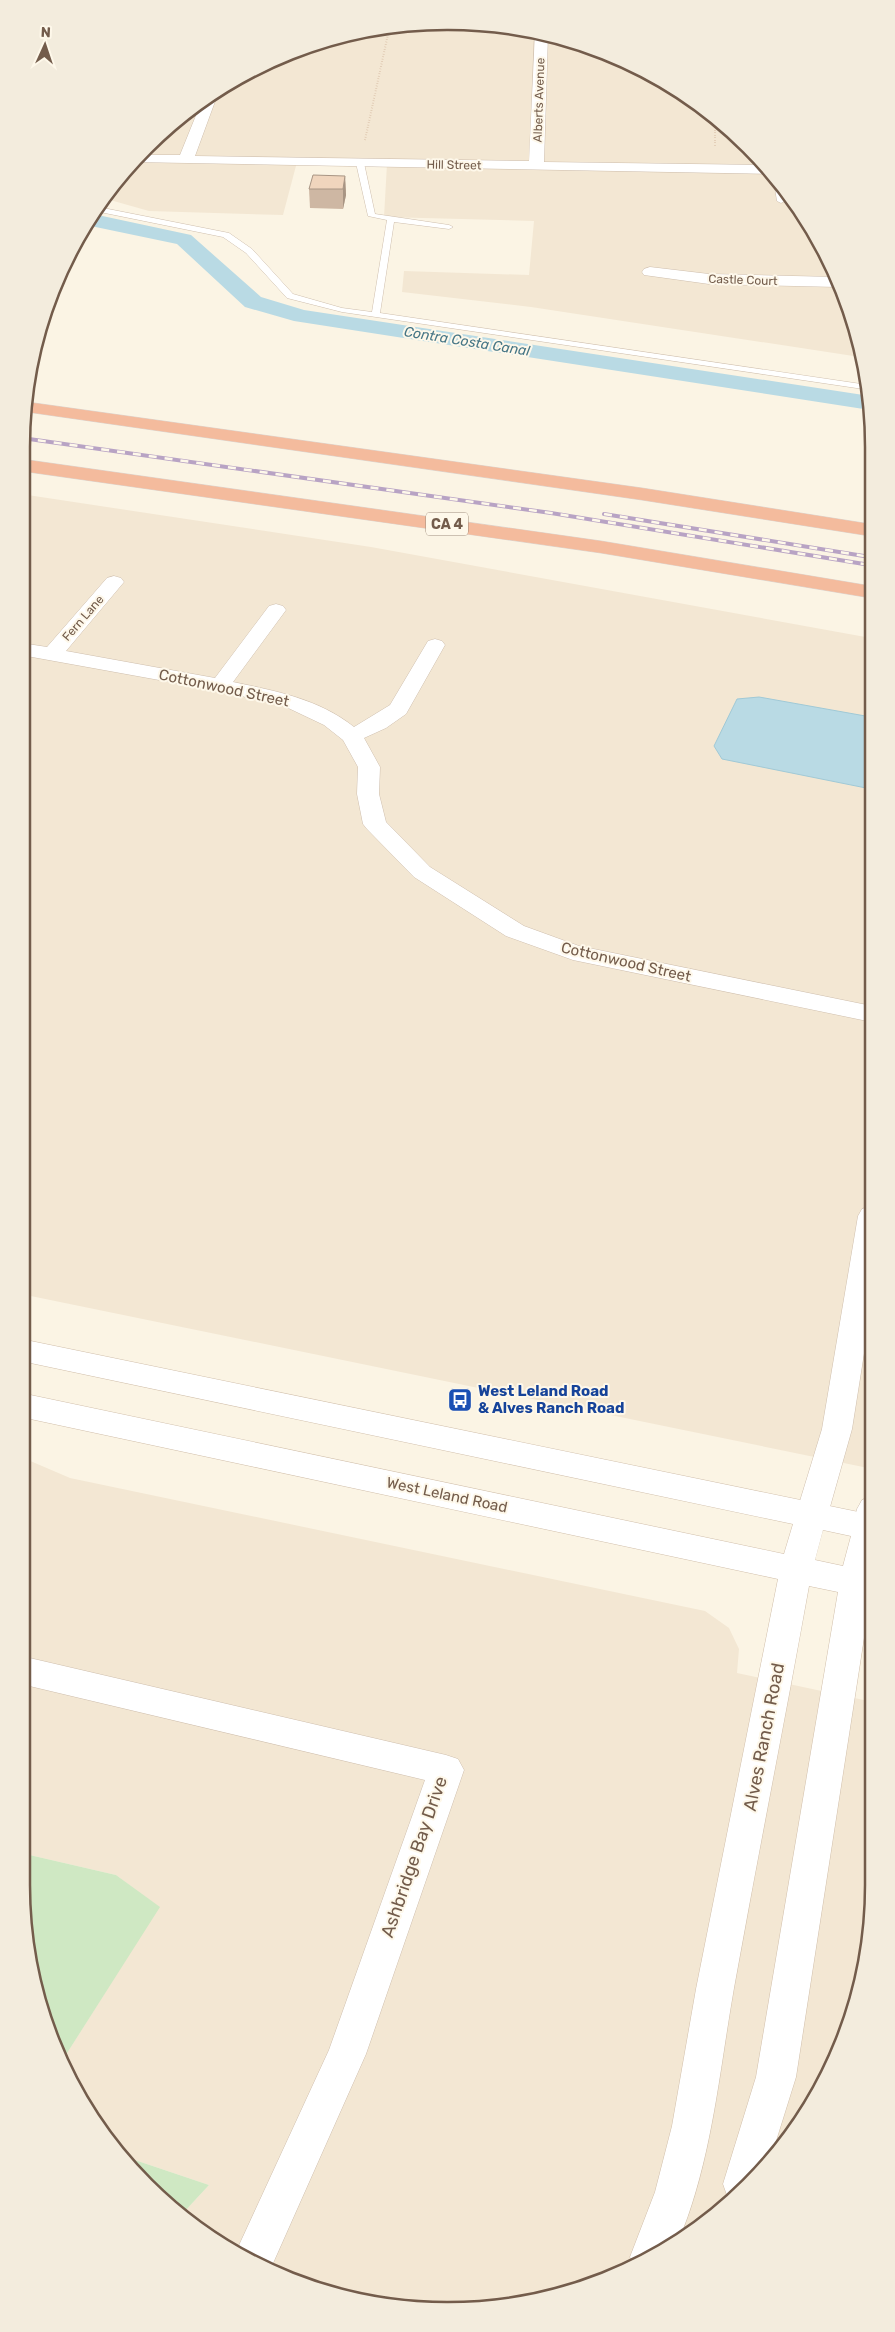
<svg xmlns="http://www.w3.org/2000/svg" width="895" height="2332" font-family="Rubik,sans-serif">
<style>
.residential{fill:#f3e7d3}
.green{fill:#cfe8c3}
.water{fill:#b9dae4;stroke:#a0c9d6}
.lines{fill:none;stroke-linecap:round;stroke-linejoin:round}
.canal{fill:#b9dae4;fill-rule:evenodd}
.lane-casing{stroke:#cfbfae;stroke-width:1}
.street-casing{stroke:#cfbfae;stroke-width:1}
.secondary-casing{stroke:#d1bfab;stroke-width:1}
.highway-casing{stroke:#dbd5d0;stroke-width:1}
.path{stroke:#d5b9a0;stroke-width:2;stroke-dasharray:0.5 2;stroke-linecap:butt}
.lane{fill:#fff;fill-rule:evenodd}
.street{fill:#fff;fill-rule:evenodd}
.secondary{fill:#fff;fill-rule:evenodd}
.highway{fill:#f4bb9d;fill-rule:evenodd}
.rail-casing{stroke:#b8a3c4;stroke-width:4}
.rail{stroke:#fef8ea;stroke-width:2.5;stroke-dasharray:8;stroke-linecap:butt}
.wall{fill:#ceb7a3}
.shaded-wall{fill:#a89584}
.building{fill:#f0d5bd;stroke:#a89584}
.labels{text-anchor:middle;stroke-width:4;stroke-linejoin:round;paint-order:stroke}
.far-street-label{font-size:12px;fill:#735c4b;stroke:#fef8ea}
.far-water-label{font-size:14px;font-style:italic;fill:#457585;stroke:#fef8ea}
.shield{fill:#fef8ea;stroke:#9d8b7b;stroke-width:1}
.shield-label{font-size:14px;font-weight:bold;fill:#735c4b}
.street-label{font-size:15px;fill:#735c4b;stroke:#fef8ea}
.transit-label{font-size:15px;font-weight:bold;fill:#164399;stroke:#fef8ea;text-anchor:start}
.near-street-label{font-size:18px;fill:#735c4b;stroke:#fef8ea}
.rim{fill:none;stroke:#735c4b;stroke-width:2.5}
</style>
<rect width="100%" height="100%" fill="#fbf4e4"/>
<!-- residential -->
<path class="residential" d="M476,22l82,14 126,57 84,74 62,92 30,98 -329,-50 -129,-15 2,-21 125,4 5,-54 -150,-4 3,-53 -90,-2 -14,53 -134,-4 -46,-13 7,-10 57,-61 68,-49 76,-34 81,-19z
M21,494l350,53 500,91 2,831 -852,-175z
M21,1457l49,21 635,133 24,17 10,21 -2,24 136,29 1,183 -15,110 -29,78 -44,71 -102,95 -73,39 -80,24 -139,5 -81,-19 -76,-34 -51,-42 25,-27 -89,-30 -42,-58 -16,-36 97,-154 -43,-32 -95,-22z"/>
<!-- green -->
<path class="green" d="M21,1853l95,22 44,32 -98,154 -18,-39 -23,-137z
M120,2155l89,30 -25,27 -57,-47z"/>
<!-- water -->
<path class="water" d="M759,697l112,20v72l-149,-30 -8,-13 23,-47z"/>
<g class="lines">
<!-- canal -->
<path class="canal" d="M93,214l98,21 70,62 43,13 566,86v14l-576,-89 -49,-14 -68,-63 -91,-19z"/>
<defs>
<path id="lane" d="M360,161l4,2 11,51 74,11 4,2 -4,2 -55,-7 -14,91 488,72 2,5 -528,-78 -55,-14 -41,-45 -23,-16 -128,-26 3,-4 131,26 23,16 41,45 49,14 30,4 15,-92 -19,-4 -12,-53z
M777,180l6,9 2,12 -4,2 -4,-2 -3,-19z"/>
<path id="street" d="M535,32l13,2 -4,128 223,3 6,9 -640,-12 8,-7h39l21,-52 13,-10 3,3 -22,60 334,5z
M650,267l59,7 126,3 3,10 -129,-3 -65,-9 -2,-3 2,-3z
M114,576l7,2 3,4 -58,69 149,27 54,-72 7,-2 7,2 3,4 -53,72c43,9 86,17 121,45l36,-22 38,-64 7,-2 7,2 3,4 -39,69 -20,14 -22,10 16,29 -1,27 7,28 44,45 94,59 55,20 293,60v16l-299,-62 -67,-24 -92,-59 -47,-48 -4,-5 -6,-30 1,-27 -15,-27 -19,-15 -40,-19 -64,-15 -199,-36v-12l26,4 60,-69z
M872,1206v97l-20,126 -24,85 -5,9 -11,4 -11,-4 -5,-9 26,-85 36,-213 4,-7z
M873,1496v42l-4,2 -11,-4 -5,-9 4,-18 5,-9z
M21,1656l425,99 12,4 6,11 -98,284 -96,216 -35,-16 94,-204 96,-270 -404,-96z"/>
<path id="secondary" d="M21,1339l852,176v84h-3l-74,478 -25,80 -43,41 -5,-14 33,-107 82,-485 -29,-6c-24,134 -51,268 -75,402 -15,85 -22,173 -56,254l-44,24 -4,-9 25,-65 17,-66 24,-137 82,-410 -757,-162v-24l763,161 9,-30 -772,-163zM823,1530l28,6 -8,30 -28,-6z"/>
<path id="highway" d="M27,402l615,86 228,36v12l-228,-36 -615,-88z
M21,459l580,82 270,45v12l-270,-45 -580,-82z"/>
</defs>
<!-- lane casing -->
<use href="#lane" class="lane-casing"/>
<!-- street casing -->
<use href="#street" class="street-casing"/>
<!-- secondary casing -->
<use href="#secondary" class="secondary-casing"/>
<!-- highway casing -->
<use href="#highway" class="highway-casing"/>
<!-- path -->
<path class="path" d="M715,120v27
M365,140l25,-115"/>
<!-- lane -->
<use href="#lane" class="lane"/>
<!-- street -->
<use href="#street" class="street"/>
<!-- secondary -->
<use href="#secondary" class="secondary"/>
<!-- highway -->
<use href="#highway" class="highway"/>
<defs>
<path id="rail" d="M22,438l529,75 319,52
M604,514l266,43"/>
</defs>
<!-- rail casing -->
<use href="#rail" class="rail-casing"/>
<!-- rail -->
<use href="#rail" class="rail"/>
</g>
<!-- wall -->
<path class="wall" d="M345,176l1,19 -3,14 -33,-1 -1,-19z"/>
<!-- shaded-wall -->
<path class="shaded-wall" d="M345,176l1,19 -3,14v-20z"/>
<!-- building -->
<path class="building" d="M313,175l32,1 -2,13h-34z"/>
<!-- icons -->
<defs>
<symbol id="bus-square" viewBox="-11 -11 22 22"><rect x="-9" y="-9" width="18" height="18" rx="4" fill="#1a4fb4" stroke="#fef8ea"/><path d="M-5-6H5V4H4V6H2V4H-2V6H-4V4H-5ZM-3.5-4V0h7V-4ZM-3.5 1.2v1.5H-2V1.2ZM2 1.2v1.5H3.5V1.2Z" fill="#fff"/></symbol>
</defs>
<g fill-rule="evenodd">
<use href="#bus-square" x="446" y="1386" width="28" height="28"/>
</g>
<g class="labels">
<!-- far-street labels -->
<g class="far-street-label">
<text transform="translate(539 100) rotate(-88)" y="4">Alberts Avenue</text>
<text transform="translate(454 165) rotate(1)" y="4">Hill Street</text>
<text transform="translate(743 280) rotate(2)" y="4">Castle Court</text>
<text transform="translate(83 618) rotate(-49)" y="4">Fern Lane</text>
</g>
<!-- far-water labels -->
<g class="far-water-label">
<text transform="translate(467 341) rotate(9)" y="5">Contra Costa Canal</text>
</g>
<!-- shield labels -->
<rect class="shield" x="426" y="512.5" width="42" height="23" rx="4"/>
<g class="shield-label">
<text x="447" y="529">CA 4</text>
</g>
<!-- street labels -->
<g class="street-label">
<text transform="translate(224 688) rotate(12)" y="5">Cottonwood Street</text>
<text transform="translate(626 962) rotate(13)" y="5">Cottonwood Street</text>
<text transform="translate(447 1495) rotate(12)" y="5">West Leland Road</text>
</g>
<!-- transit labels -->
<g class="transit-label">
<text x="478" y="1396">West Leland Road<tspan x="478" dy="17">&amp; Alves Ranch Road</tspan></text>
</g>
<!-- near-street labels -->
<g class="near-street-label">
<text transform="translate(764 1737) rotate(-79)" y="6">Alves Ranch Road</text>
<text transform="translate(414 1857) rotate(-71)" y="6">Ashbridge Bay Drive</text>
</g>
</g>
<!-- crop -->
<path d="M0 0H895V2332H0ZM447 30H448A417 417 0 0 1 865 447V1885A417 417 0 0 1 448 2302H447A417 417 0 0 1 30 1885V447A417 417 0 0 1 447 30Z" fill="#f3ecdd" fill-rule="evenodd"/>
<path class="rim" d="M447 30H448A417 417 0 0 1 865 447V1885A417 417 0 0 1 448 2302H447A417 417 0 0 1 30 1885V447A417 417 0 0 1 447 30Z"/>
<!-- north arrow -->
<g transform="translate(45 45) rotate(3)" stroke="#fef8ea" stroke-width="4" paint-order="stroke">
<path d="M0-4L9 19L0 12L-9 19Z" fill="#735c4b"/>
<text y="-8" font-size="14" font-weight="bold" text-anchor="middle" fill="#735c4b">N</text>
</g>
</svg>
